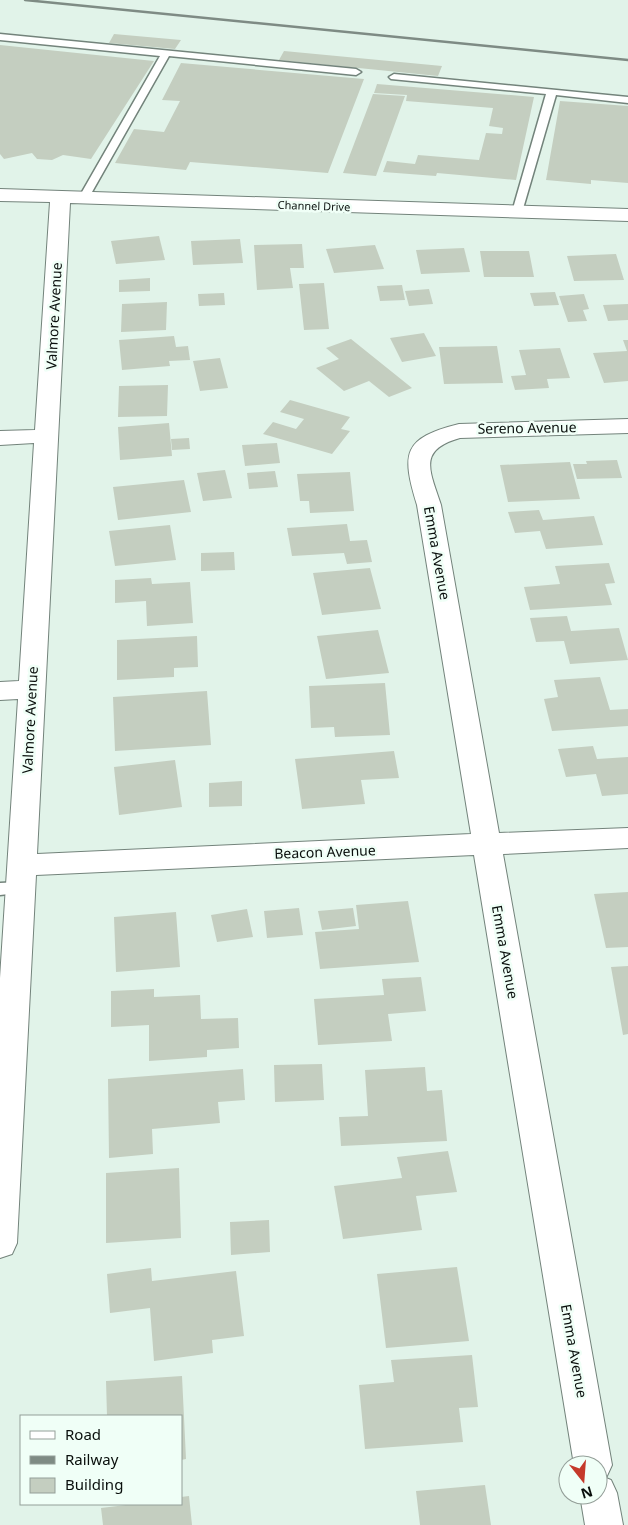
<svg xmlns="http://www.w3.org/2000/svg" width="628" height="1525" font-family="'Noto Sans',sans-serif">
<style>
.building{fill:#c4cec0}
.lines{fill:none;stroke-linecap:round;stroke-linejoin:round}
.service-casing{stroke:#73837b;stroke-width:3}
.minor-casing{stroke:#73837b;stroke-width:2}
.service{fill:#fff;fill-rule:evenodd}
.minor{fill:#fff;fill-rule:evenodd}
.rail{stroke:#7e8b84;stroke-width:2.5}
.labels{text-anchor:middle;stroke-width:5;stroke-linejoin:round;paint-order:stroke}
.far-street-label{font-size:11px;fill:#090f0c;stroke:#f0fff7}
.street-label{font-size:14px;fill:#090f0c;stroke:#f0fff7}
</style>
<rect width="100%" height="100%" fill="#e1f3e9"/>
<!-- building -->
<path class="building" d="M114,34l67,6 -6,9 -66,-6z
M0,45l154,16 -63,98 -28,-4 -11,5 -15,-1 -5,-6 -28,6 -4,-5z
M284,51l158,15 -4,10 -159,-16z
M181,63l183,16 -36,94 -138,-11 -4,8 -71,-7 19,-34 30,3 16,-31 -18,-1z
M377,84l157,13 -18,83 -79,-7 -1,3 -53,-4 4,-11 28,3 3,-9 61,5 7,-27 16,1 1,-6 -14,-2 4,-18 -87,-7 1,-6 -33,-2z
M373,94l32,2 -29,80 -33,-3z
M560,101l68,5v77l-37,-3v4l-45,-4z
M159,236l6,24 -49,4 -5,-23z
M240,239l3,24 -50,2 -2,-24z
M302,244l2,24h-14l3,20 -36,2 -3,-45z
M375,245l9,24 -50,4 -8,-24z
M464,248l6,24 -49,2 -5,-24z
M480,251h49l5,26h-50z
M616,254l8,26 -50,1 -7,-25z
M150,278v13l-31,1v-12z
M324,283l5,46 -25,1 -5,-46z
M402,285l3,15 -25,1 -3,-15z
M429,289l4,15 -24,2 -4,-15z
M555,292l4,13 -25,1 -4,-13z
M224,293l1,12 -26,1 -1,-12z
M584,294l5,15 -6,1 4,11 -19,1 -9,-26z
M167,302l-1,28 -45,2 1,-28z
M628,304v16l-20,1 -5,-16z
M424,333l12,23 -34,6 -12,-24z
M174,336l2,11 12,-1 2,14 -21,1 1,5 -48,4 -3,-30z
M351,339l61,49 -23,9 -20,-16 -25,10 -28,-23 23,-9 -13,-11z
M623,340h5v41l-24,2 -11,-30 34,-2z
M497,346l6,37 -59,1 -5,-37z
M560,348l10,30 -23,1 2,9 -34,2 -4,-14 15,-1 -7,-25z
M220,358l8,30 -28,3 -7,-30z
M168,385l-1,31 -49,1 1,-31z
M290,400l60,17 -9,12 9,2 -18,23 -69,-20 10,-12 23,7 8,-10 -24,-7z
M169,423l3,33 -52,4 -2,-33z
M189,438l1,11 -18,1 -1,-11z
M277,443l3,20 -35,3 -3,-21z
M617,460l5,18 -45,1 -4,-15h14l-1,-3z
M570,462l10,37 -72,3 -8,-37z
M225,470l7,28 -29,3 -6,-28z
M275,471l3,16 -29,2 -2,-16z
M350,472l4,39 -44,2 -1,-12h-9l-3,-27z
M184,480l7,32 -73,8 -5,-33z
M539,510l4,10 51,-4 9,29 -57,4 -6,-18 -25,2 -7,-21z
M347,524l3,17 17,-1 5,22 -25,2 -3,-11 -52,3 -5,-28z
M170,525l6,35 -61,6 -6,-35z
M234,552l1,18 -34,1v-18z
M609,563l6,20 -10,1 7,21 -82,5 -6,-23 36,-3 -5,-18z
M370,568l11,41 -59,6 -9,-42z
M151,578l1,6 38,-2 3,41 -46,3 -1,-25 -31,2v-23z
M567,616l4,15 48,-3 9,32 -58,4 -6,-23 -28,1 -6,-24z
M378,630l11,43 -63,6 -9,-43z
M197,636l1,31 -24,1v9l-57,3v-40z
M600,677l10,33 18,-1v17l-76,5 -8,-32 14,-2 -4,-17z
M385,683l5,52 -55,2 -1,-10 -23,1 -2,-42z
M207,691l4,54 -96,6 -2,-54z
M593,746l4,13 31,-2v37l-26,2 -6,-22 -30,3 -8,-28z
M394,751l5,27 -38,2 4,24 -63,5 -7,-50z
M175,760l7,47 -63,8 -5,-48z
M242,781v25l-33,1v-24z
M628,892v55l-22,1 -12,-54z
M408,901l11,61 -99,7 -5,-37 44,-3 -3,-24z
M299,908l4,27 -36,3 -3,-27z
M353,908l3,18 -34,4 -4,-19z
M247,909l6,28 -36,5 -6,-27z
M176,912l4,55 -64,5 -2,-55z
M628,966v68l-5,1 -12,-68z
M421,977l5,34 -38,3 4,27 -74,4 -4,-46 70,-4 -2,-16z
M154,989v8l46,-2 1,24 37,-1 1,30 -32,2v7l-58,4v-36l-38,2v-36z
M322,1064l2,36 -49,2 -1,-37z
M425,1067l2,24 15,-1 5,51 -106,5 -2,-29 29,-1 -3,-46z
M243,1069l2,31 -27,2 2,21 -68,6 1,25 -44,4 -1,-79z
M448,1151l9,41 -41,4 6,34 -79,9 -9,-53 68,-8 -5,-21z
M179,1168l2,70 -75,5v-70z
M269,1220l1,32 -39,3 -1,-33z
M457,1267l12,74 -83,7 -9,-74z
M151,1268l1,13 84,-10 8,65 -32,4 1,13 -59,8 -4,-53 -40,5 -3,-39z
M472,1355l6,52 -19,1 4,34 -98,7 -6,-64 35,-3 -3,-22z
M182,1376l4,83 -5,1v-44h-74l-1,-35z
M485,1485l6,40h-71l-4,-34z
M189,1496l3,29h-89l-2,-17 33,-4h47v-7z"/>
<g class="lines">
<defs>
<path id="service" d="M0,34l356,35 5,3 -5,3 -187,-19 -81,143 -5,3 -5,-3 82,-143 -160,-16z
M394,74l234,23v6l-72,-8 -34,117 -5,3 -5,-3 34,-118 -155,-15 -2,-2z
M20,882l6,2 2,4 -2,4 -26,3v-12z"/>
<path id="minor" d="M0,189l628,20v12l-558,-18 -33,651 434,-20 -54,-329c-16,-52 -14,-67 42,-81l169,-5v14l-168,5c-43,12 -30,33 -19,67l58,328 129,-5v20l-125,6 109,611 -6,13 5,2 6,13 6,32h-38l-5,-30h18v-30h-24l-100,-610 -438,20 -19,368 -5,11 -12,4v-280l18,-279 -18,1v-18l19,-1 15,-238 -34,2v-14l35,-1 15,-228 -50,-1z"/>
</defs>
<!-- service casing -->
<use href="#service" class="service-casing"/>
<!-- minor casing -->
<use href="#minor" class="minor-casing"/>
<!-- service -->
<use href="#service" class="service"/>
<!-- minor -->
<use href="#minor" class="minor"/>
<!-- rail -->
<path class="rail" d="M25,0l603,60"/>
</g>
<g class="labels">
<!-- far-street labels -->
<g class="far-street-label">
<text transform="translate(314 206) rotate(2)" y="4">Channel Drive</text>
</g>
<!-- street labels -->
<g class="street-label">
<text transform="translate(54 316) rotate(-87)" y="5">Valmore Avenue</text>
<text transform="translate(527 428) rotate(-1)" y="5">Sereno Avenue</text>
<text transform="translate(437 553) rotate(80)" y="5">Emma Avenue</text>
<text transform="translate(30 720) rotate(-87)" y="5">Valmore Avenue</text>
<text transform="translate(325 852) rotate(-2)" y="5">Beacon Avenue</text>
<text transform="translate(505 952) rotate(80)" y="5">Emma Avenue</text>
<text transform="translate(574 1351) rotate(80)" y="5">Emma Avenue</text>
</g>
</g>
<!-- legend -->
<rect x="20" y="1415" width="162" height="90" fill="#f0fff7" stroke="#949f99"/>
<rect x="30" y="1431" width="25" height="8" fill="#ffffff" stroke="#949f99"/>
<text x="65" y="1440" font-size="15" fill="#090f0c">Road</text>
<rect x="30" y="1456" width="25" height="8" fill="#7e8b84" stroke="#949f99"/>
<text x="65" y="1465" font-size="15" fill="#090f0c">Railway</text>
<rect x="30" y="1478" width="25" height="15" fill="#c4cec0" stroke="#949f99"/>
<text x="65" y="1490" font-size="15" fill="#090f0c">Building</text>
<!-- north arrow -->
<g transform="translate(583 1480) rotate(163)"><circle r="24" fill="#f0fff7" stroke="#949f99"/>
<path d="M0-4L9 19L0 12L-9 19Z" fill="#c5392a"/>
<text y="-8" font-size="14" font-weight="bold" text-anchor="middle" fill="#090f0c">N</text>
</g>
</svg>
